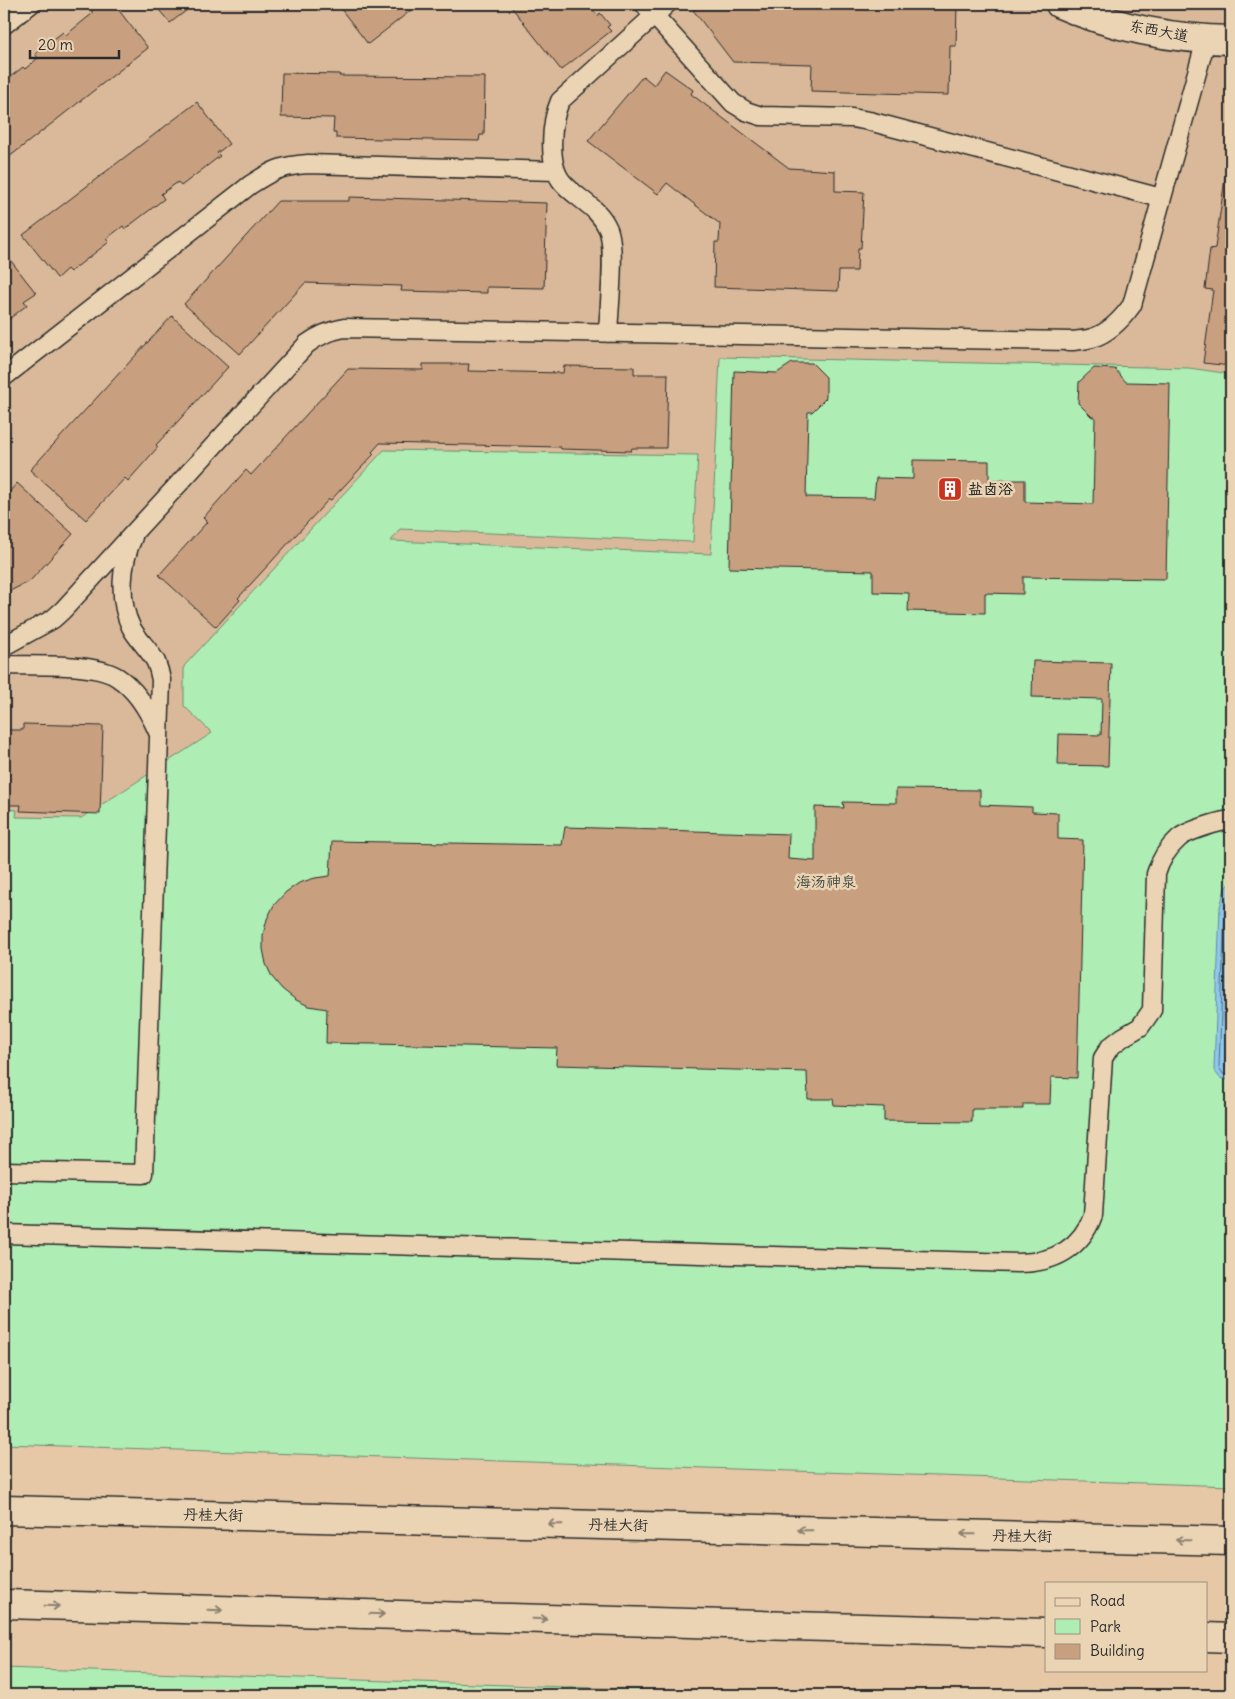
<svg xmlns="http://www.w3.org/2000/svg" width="1235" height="1699" font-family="Delius,'LXGW WenKai TC',sans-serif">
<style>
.built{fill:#d9b999}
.green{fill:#aeedb4;stroke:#6c8c70}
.water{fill:#8ec8ee;stroke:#6689a0}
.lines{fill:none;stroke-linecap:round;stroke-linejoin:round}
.shore{stroke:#536a79;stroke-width:1}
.building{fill:#c8a080;stroke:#2b2b2b}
.lane-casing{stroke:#2b2b2b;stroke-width:21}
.street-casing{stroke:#2b2b2b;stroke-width:31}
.primary-casing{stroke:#2b2b2b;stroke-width:31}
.lane{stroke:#ebd4b4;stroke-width:18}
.street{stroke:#ebd4b4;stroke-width:28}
.primary{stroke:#ebd4b4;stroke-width:28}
.oneway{stroke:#8b8070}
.labels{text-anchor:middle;stroke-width:5;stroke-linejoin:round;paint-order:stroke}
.street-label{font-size:15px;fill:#2b2b2b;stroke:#ebd4b4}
.poi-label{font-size:15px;font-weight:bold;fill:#2b2b2b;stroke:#ebd4b4;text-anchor:start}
.park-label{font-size:15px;fill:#3f4840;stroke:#ebd4b4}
</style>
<rect width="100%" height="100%" fill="#e6c8a7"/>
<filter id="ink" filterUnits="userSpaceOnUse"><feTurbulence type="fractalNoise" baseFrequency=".02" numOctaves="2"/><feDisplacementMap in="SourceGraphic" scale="10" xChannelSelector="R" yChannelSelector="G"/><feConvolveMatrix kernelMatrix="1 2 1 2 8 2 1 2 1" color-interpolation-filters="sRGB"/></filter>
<g filter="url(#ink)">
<!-- built -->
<path class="built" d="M4,4h1227v370l-42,-6 -477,186 -321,-13 -179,192 -208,136z"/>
<!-- green -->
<path class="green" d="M720,357l469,11 42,6v1112l-1227,-42v-635l13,1 -1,7 65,1 131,-85 -28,-27v-40l200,-216 314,5 -5,87 -293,-13 -9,12 320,13z
M4,1668l798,27h-798z"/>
<!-- water -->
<path class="water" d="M1231,881v202l-3,-3 -8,-2 -6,-8 6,-163 5,-19z"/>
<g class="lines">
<!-- shore -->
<path class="shore" d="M1231,889l-6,19 -6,159 4,7 8,2
M1231,917l-6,148 1,3 5,1"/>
</g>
<!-- building -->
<path class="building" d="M101,4h13l34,44 -144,113v-84l2,-2 3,3 14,-11 2,2 13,-11 -3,-4 12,-10 4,4 3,-2 -4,-4 13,-10 3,3 27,-22 -2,-2z
M154,4h41l-25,19z
M337,4h82l-51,40z
M509,4h79l10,12 2,-3 10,12 -3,2 4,4 -50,39z
M701,4h256l-1,42h-6l-1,49 -138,-4 1,-27 -79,-2 -40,-52z
M665,70l28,20 -2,4 98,74 46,3v20l29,1 -3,56h-3l-1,23h-18l-1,20 -124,-4 1,-45h4l1,-18 -53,-41 -9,11 -70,-53 55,-65 11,9z
M282,73l58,1 -1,2 146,1 -1,58h-4l-1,6 -143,-3v-5h-3l1,-15 -53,-1z
M197,102l32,42 -12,9 3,3 -39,30 -3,-4 -17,12 3,5 -39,30 -2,-3 -17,13 3,3 -39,30 -3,-3 -10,9 -34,-43z
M1231,137v229l-28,-3 10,-73 -8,-1 5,-40 5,-1z
M349,197l198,6 -3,85 -57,-1v6l-86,-2 1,-5 -97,-3 -65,71 -56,-50 94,-103h71z
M4,252l32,41 -12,8 3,4 -23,18z
M172,316l56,51 -72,78 2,2 -30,34 -3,-3 -39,42 -56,-50z
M792,363h20l14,14v21l-14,14h-4l-2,85 68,1 2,-20 37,1v-19l76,1v19h36v22l68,2 2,-87h-3l-14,-14 1,-21 15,-14 21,1 11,13 44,1 -4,196 -143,-2v17l-38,-1v20l-77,-2 1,-18 -36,-1v-21l-144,-3 5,-197 43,2z
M423,364h46l-1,7 95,2 1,-7 70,1v7h34l-2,74h-34l-1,3 -70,-2 -1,-2 -180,-4 -8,9 2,2 -43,46 -2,-1 -91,99 2,2 -24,27 -57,-52 48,-53 -4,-4 43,-48 5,5 97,-106 75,1z
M17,483l56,51 -43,47 -26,13v-96z
M1033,661l78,2 -3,103 -50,-1 1,-31 42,1 1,-36 -70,-2z
M23,724l80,2 -3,88 -80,-3 1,-6h-17v-75h19z
M896,789l84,1v15l52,2v5l26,1v26l25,1 -6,238 -26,-1 -1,27h-27v5h-51v13l-88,-1v-14l-50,-2 -1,-6h-25l-1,-27 -251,-7 1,-17 -231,-5 1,-34 -18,-3 -13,-6 -14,-11 -10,-12 -6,-13 -3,-15v-14l4,-16 7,-14 12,-13 13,-9 16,-5 15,-2 2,-35 230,4 3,-18 224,7 -1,25 27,2v-54l29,1 -1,-6 53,1z"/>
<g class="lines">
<defs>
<path id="lane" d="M644,4l89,99 13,8 15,5 91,2 17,3 292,77
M4,25l27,-21
M608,333c1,-24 8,-85 0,-104 -10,-23 -30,-29 -45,-46 -16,-18 -12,-61 -3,-82l107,-97
M4,377l246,-192c23,-15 31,-19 58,-21l248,7
M4,646l49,-27 10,-9 244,-266c12,-9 22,-13 37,-16l728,13c7,-1 14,-1 20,-3 17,-5 30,-19 40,-33l74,-265
M4,665c29,1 89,-3 113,12 20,13 32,34 41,55
M4,1171l140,3 17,-494c-1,-6 -3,-13 -5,-18 -7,-13 -19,-23 -25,-35 -13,-27 -10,-64 2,-90
M4,1234l1014,29c35,0 63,-14 75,-48l10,-157 7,-11 13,-10 17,-10 12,-17 4,-136c4,-14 13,-27 23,-36 8,-7 41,-17 52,-18"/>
<path id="street" d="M1060,4c53,23 113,35 171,36"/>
<path id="primary" d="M4,1510l1227,31
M4,1604l1042,29
M1206,1637l25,1"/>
</defs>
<!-- lane casing -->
<use href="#lane" class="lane-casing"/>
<!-- street casing -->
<use href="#street" class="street-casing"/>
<!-- primary casing -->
<use href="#primary" class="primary-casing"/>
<!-- lane -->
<use href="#lane" class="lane"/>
<!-- street -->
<use href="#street" class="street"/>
<!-- primary -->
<use href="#primary" class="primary"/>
</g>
<!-- one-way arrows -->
<defs><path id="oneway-shaft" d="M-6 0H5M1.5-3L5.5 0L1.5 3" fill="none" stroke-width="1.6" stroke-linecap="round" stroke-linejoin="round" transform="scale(1.25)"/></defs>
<g class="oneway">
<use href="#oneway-shaft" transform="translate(555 1524) rotate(-179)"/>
<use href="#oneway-shaft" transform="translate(805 1530) rotate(-179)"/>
<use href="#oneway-shaft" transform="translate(968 1534) rotate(-179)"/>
<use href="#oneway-shaft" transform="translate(1183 1540) rotate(-179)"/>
<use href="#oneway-shaft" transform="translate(52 1606) rotate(2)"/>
<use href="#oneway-shaft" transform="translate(215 1610) rotate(2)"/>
<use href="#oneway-shaft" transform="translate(377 1614) rotate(2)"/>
<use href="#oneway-shaft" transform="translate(540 1619) rotate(2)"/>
</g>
</g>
<!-- icons -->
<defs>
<symbol id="building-square" viewBox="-11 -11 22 22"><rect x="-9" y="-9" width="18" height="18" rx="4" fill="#c8321e" stroke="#ebd4b4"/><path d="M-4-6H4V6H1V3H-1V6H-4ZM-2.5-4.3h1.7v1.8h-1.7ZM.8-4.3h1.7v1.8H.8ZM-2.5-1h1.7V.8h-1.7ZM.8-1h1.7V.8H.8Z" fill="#fff"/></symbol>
</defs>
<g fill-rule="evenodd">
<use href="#building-square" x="936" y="475" width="28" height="28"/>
</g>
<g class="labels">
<!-- street labels -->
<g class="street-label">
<text transform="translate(1159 31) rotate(11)" y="5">东西大道</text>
<text transform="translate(213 1515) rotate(1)" y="5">丹桂大街</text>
<text transform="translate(618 1525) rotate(1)" y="5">丹桂大街</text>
<text transform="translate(1022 1536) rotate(1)" y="5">丹桂大街</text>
</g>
<!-- poi labels -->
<g class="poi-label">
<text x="968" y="494">盐卤浴</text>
</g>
<!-- park labels -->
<g class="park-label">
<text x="826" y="887">海汤神泉</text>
</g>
</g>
<!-- margin -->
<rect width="1235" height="1699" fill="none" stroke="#ebd4b4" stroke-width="20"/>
<rect x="10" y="10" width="1215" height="1679" fill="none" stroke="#2b2b2b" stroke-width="2" filter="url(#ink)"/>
<!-- legend -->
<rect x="1045" y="1582" width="162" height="90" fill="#ebd4b4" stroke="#9e907d"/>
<rect x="1055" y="1598" width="25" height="8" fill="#ebd4b4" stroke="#9e907d"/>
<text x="1090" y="1606" font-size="15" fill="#2b2b2b">Road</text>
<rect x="1055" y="1619" width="25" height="15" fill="#aeedb4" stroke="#9e907d"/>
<text x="1090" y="1632" font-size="15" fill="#2b2b2b">Park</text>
<rect x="1055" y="1644" width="25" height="15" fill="#c8a080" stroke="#9e907d"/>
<text x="1090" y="1656" font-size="15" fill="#2b2b2b">Building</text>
<!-- scale -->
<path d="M30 50v8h89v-8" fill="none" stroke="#2b2b2b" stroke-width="2.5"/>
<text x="38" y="50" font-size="15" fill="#2b2b2b" stroke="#ebd4b4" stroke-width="4" paint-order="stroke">20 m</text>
</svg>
